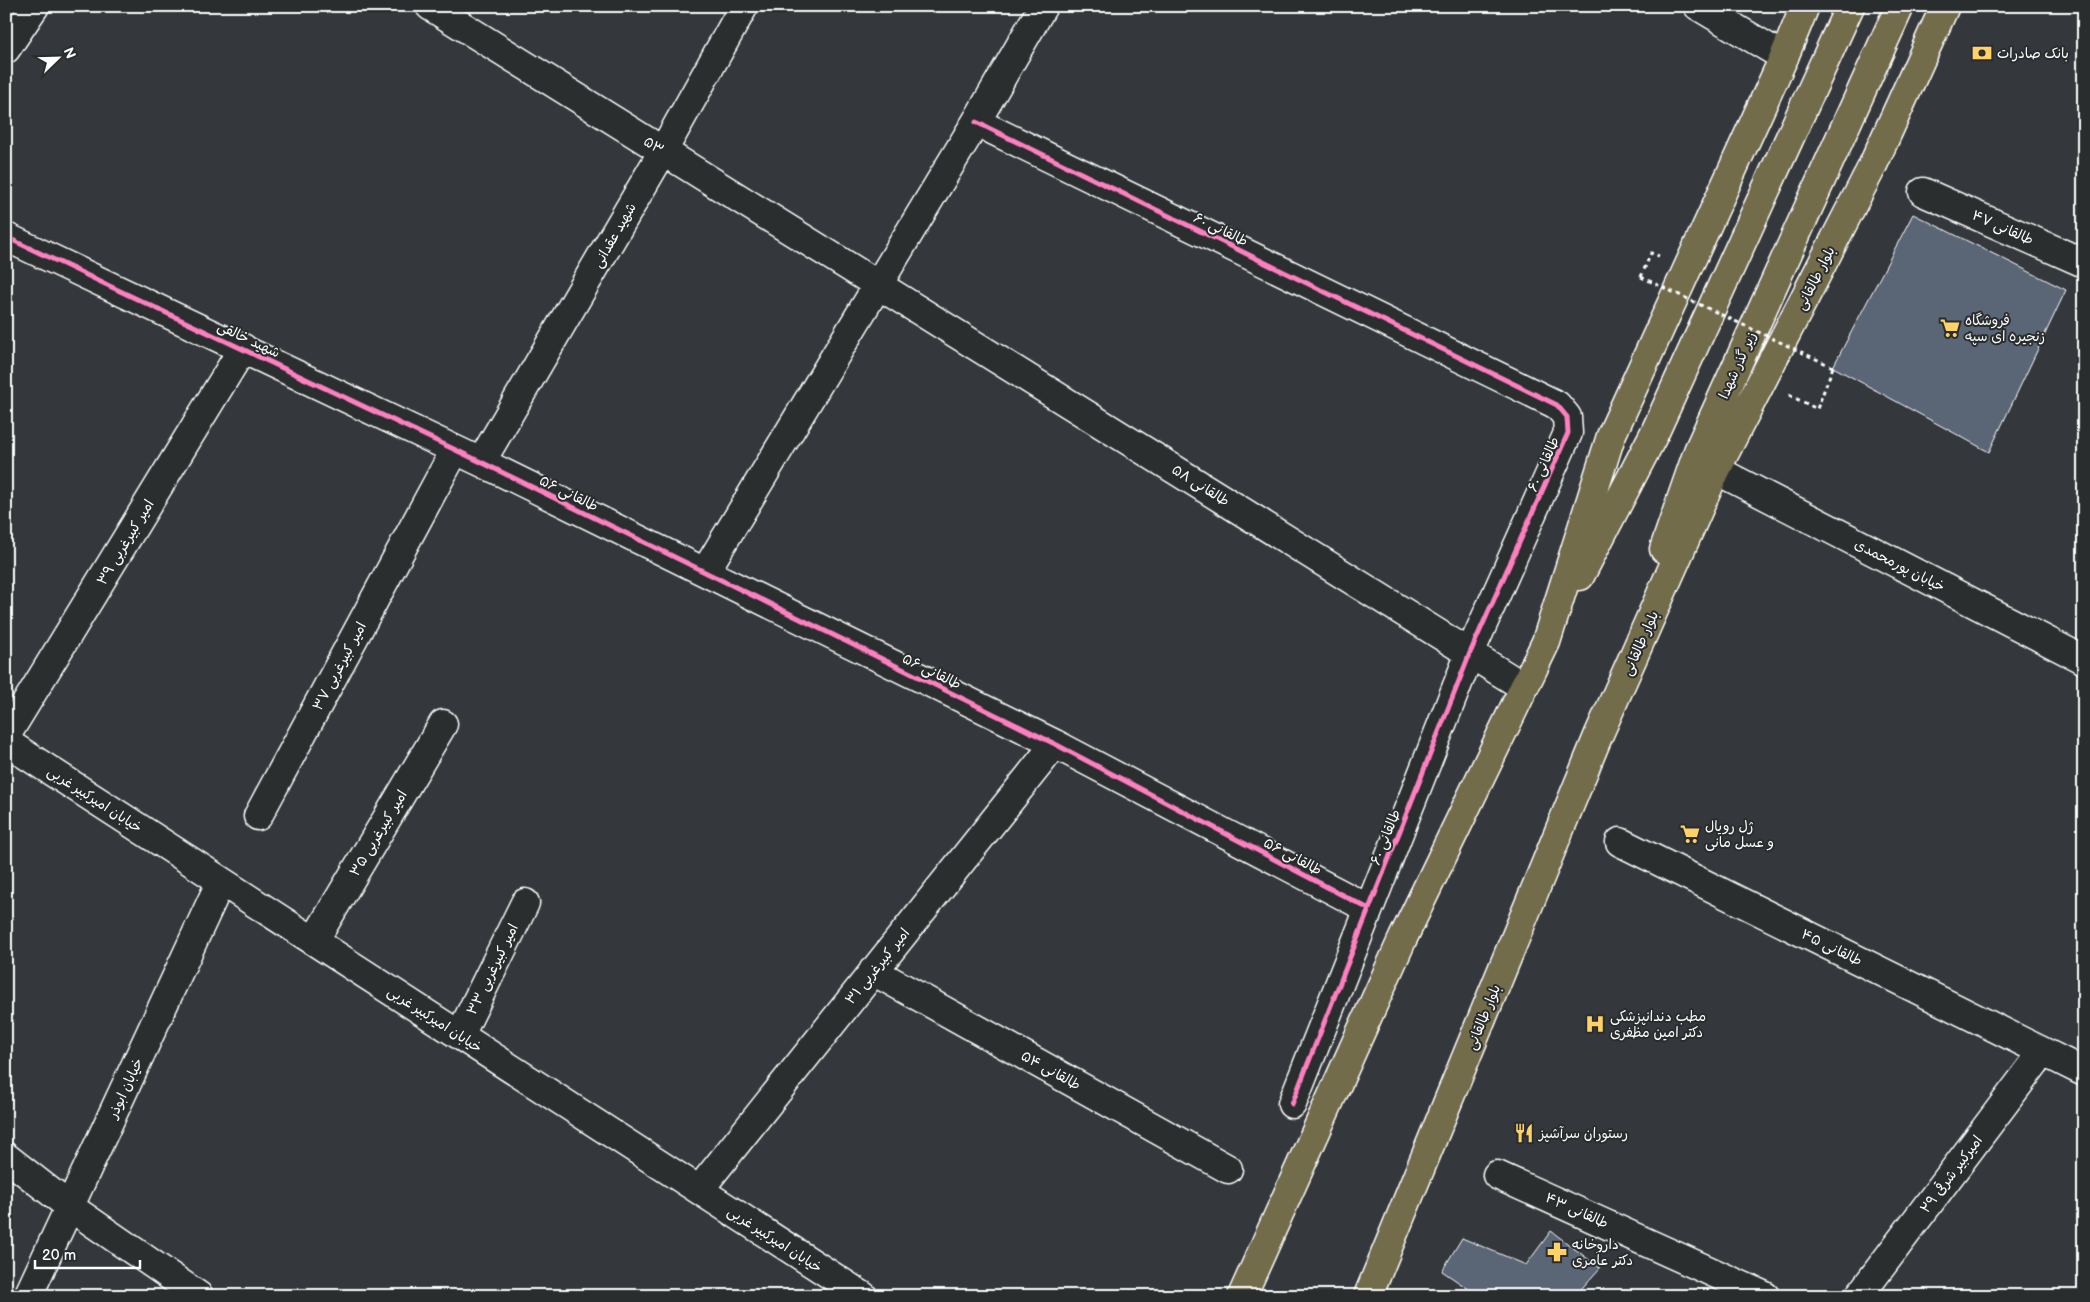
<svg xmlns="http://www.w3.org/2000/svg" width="2090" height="1302" font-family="'Balsamiq Sans','Playpen Sans Arabic',sans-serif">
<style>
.building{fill:#5a6575;stroke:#fff}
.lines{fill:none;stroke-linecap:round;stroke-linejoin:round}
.street-casing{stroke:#fff;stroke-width:31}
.secondary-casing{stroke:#fff;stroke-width:31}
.primary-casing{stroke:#fff;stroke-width:31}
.path{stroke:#fff;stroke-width:3;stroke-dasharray:4 4;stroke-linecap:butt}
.street{stroke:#2a2d2e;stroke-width:28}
.secondary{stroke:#2a2d2e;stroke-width:28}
.primary{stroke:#726c4b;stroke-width:28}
.path-bridge{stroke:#fff;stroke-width:3;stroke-dasharray:4 4;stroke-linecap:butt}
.cycleway-casing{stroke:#2a2d2e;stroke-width:8}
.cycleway{stroke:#ff80c0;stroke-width:5}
.labels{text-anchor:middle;stroke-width:4;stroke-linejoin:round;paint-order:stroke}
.poi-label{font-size:14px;fill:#fff;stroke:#2a2d2e;text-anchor:start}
.street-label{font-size:14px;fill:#fff;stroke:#2a2d2e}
</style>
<rect width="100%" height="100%" fill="#34383c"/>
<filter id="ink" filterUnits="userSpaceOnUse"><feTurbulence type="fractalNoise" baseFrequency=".02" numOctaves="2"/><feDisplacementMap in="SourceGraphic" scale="10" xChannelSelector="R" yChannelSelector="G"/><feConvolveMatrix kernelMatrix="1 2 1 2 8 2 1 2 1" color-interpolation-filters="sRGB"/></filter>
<g filter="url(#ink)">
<!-- building -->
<path class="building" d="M1913,214l153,76 -77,162 -156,-85z
M1551,1231l49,37 -25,28h-96l-37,-25 20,-33 64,27z"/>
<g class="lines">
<defs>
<path id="street" d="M430,6l1094,681
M1698,6l86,51
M976,122l581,283 10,12 1,16 -98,220 -178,451
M1923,192l161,71
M6,237l475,225 574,282 314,165
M481,462l182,-311 81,-145
M1716,470l368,190
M705,572l271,-450 67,-116
M6,736l237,-388
M6,742l857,554
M258,816l197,-366
M1620,842l464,230
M314,941l129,-217
M873,971l355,198
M460,1035l65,-132
M6,1157l64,50 129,89
M1497,1175l268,121
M699,1190l356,-446
M28,1296l193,-415
M1859,1296l184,-244"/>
<path id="secondary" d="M6,49l29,-43"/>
<path id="primary" d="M1664,549l34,-98 202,-445
M1580,576l75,-144 195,-426
M1242,1296l161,-358 143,-296 65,-206 173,-379 21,-51
M1368,1296l231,-562 117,-264 156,-303 73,-161"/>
</defs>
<!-- street casing -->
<use href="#street" class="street-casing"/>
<!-- secondary casing -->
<use href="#secondary" class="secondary-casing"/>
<!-- primary casing -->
<use href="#primary" class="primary-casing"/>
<!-- path -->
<path class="path" d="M1641,277l10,-24 8,3
M1789,395l28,14 16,-42"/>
<!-- street -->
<use href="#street" class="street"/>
<!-- secondary -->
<use href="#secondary" class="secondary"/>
<!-- primary -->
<use href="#primary" class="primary"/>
<!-- path-bridge -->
<path class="path-bridge" d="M1641,277l192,90"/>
<defs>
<path id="cycleway" d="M976,122l581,283 10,12 1,16 -98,220 -178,451
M6,237l475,225 574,282 314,165"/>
</defs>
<!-- cycleway casing -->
<use href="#cycleway" class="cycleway-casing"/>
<!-- cycleway -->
<use href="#cycleway" class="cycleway"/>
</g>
</g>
<!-- icons -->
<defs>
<symbol id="bank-bare" viewBox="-9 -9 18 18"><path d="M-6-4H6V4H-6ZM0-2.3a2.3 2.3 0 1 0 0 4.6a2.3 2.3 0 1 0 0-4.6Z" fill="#ffd166" stroke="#2a2d2e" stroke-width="2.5" paint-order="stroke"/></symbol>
<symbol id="supermarket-bare" viewBox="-9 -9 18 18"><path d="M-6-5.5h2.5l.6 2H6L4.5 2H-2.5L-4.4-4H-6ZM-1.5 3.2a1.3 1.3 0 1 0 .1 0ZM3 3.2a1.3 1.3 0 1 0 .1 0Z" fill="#ffd166" stroke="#2a2d2e" stroke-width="2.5" paint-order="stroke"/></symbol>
<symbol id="hospital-bare" viewBox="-9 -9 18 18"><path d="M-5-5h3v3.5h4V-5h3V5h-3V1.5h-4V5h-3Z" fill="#ffd166" stroke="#2a2d2e" stroke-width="2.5" paint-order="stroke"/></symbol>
<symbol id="restaurant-bare" viewBox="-9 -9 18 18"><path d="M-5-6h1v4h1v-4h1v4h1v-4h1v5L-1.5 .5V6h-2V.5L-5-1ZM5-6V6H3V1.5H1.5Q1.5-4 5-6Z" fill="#ffd166" stroke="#2a2d2e" stroke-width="2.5" paint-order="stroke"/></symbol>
<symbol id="pharmacy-bare" viewBox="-9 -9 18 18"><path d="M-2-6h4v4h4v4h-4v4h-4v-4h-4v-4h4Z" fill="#ffd166" stroke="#2a2d2e" stroke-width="2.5" paint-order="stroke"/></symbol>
</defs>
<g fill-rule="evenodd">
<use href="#bank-bare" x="1968" y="39" width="28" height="28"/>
<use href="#supermarket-bare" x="1936" y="314" width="28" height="28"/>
<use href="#supermarket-bare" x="1676" y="820" width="28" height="28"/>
<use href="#hospital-bare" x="1581" y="1010" width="28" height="28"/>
<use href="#restaurant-bare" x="1510" y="1119" width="28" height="28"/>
<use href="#pharmacy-bare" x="1543" y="1238" width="28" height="28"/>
</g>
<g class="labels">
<!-- poi labels -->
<g class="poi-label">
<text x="1997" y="58">بانک صادرات</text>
<text x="1965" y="325">فروشگاه<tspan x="1965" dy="16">زنجیره ای سپه</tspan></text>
<text x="1705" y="831">ژل رویال<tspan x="1705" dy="16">و عسل مانی</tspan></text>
<text x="1610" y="1021">مطب دندانپزشکی<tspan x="1610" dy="16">دکتر امین مظفری</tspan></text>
<text x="1539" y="1138">رستوران سرآشپز</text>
<text x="1572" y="1249">داروخانه<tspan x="1572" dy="16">دکتر عامری</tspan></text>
</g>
<!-- street labels -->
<g class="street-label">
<text transform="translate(654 145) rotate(32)" y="5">۵۳</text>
<text transform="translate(2003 227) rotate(24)" y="5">طالقانی ۴۷</text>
<text transform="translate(1221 229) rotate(26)" y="5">طالقانی ۶۰</text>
<text transform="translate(614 235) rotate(-60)" y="5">شهید عقدانی</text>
<text transform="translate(1815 278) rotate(-63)" y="5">بلوار طالقانی</text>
<text transform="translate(249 339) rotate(25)" y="5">شهید خالقی</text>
<text transform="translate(1737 365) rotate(-66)" y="5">زیر گذر شهدا</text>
<text transform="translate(1543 464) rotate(-66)" y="5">طالقانی ۶۰</text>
<text transform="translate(1201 485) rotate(32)" y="5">طالقانی ۵۸</text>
<text transform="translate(569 493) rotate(26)" y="5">طالقانی ۵۶</text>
<text transform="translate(125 542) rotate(-59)" y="5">امیر کبیرغربی ۳۹</text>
<text transform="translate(1900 565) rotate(27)" y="5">خیابان پورمحمدی</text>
<text transform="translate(1640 643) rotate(-66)" y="5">بلوار طالقانی</text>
<text transform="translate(339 666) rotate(-62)" y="5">امیر کبیرغربی ۳۷</text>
<text transform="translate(932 671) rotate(26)" y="5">طالقانی ۵۶</text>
<text transform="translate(95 799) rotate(33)" y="5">خیابان امیرکبیر غربی</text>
<text transform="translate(378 833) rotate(-59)" y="5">امیر کبیرغربی ۳۵</text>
<text transform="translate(1385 837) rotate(-68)" y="5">طالقانی ۶۰</text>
<text transform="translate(1293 856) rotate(28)" y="5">طالقانی ۵۶</text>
<text transform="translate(1832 947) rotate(26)" y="5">طالقانی ۴۵</text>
<text transform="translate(877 966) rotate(-51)" y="5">امیر کبیرغربی ۳۱</text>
<text transform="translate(492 969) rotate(-64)" y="5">امیر کبیرغربی ۳۳</text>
<text transform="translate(1483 1017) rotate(-68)" y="5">بلوار طالقانی</text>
<text transform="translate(435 1019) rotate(33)" y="5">خیابان امیرکبیر غربی</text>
<text transform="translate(1051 1070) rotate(29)" y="5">طالقانی ۵۴</text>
<text transform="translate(125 1088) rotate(-65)" y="5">خیابان ابوذر</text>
<text transform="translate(1951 1174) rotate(-53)" y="5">امیرکبیر شرقی ۲۹</text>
<text transform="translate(1577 1210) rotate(24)" y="5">طالقانی ۴۳</text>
<text transform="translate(775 1239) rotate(33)" y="5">خیابان امیرکبیر غربی</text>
</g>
</g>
<!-- margin -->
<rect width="2090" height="1302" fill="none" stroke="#2a2d2e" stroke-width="25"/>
<rect x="12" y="12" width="2065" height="1277" fill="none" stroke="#fff" stroke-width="2" filter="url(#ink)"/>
<!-- north arrow -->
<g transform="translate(58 58) rotate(67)" stroke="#2a2d2e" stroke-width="4" paint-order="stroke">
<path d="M0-4L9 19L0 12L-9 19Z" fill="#ffffff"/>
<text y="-8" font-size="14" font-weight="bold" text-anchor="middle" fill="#ffffff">N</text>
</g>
<!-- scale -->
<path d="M35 1260v8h105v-8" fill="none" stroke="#ffffff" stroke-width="2.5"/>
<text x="42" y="1260" font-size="15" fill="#ffffff" stroke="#2a2d2e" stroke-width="4" paint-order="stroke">20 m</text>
</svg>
